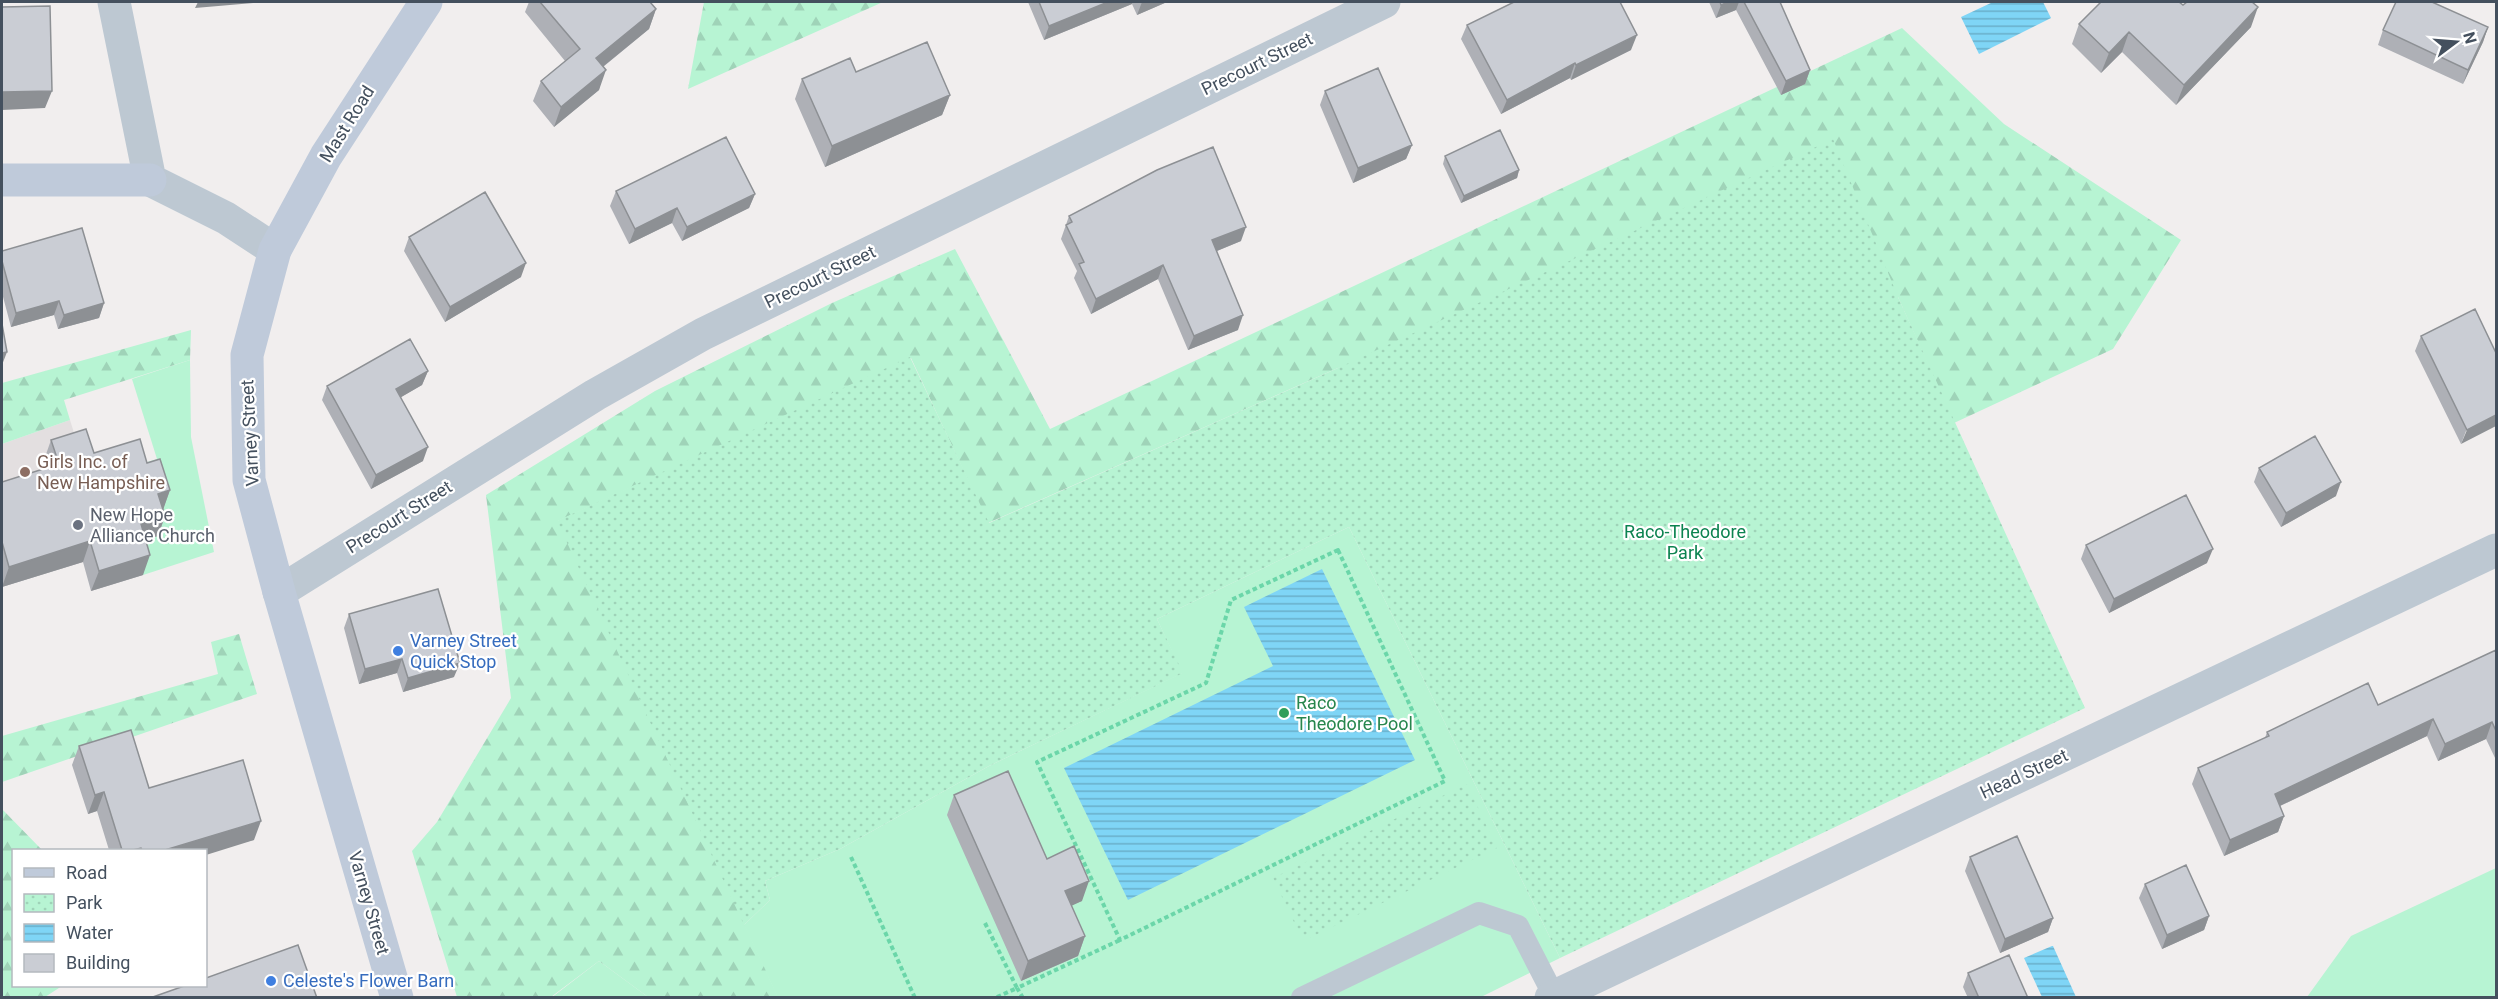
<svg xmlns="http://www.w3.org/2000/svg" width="2498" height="999" font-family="Roboto,sans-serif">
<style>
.education{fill:#e3dfe0}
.grass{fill:#b7f4d3}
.forest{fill:url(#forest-firs)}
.park{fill:url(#park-dots)}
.water{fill:url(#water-rules)}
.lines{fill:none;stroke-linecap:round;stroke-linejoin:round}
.path{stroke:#6bd6a9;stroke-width:4;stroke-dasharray:4.5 3;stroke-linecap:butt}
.lane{stroke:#bdc8d2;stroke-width:22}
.street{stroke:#bdc8d2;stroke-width:33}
.secondary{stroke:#bfcada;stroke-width:33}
.wall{fill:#aeb0b6}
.shaded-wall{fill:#8d9094}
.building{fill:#cacdd4;stroke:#8d9094;stroke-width:1.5}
.education-dot{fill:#8d6e63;stroke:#fff;stroke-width:2}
.worship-dot{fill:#6b7280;stroke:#fff;stroke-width:2}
.shop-dot{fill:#3f7fe0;stroke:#fff;stroke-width:2}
.leisure-dot{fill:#2e9e5b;stroke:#fff;stroke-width:2}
.labels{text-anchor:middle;stroke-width:4.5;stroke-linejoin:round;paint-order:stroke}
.street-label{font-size:18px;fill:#44505e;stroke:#fff}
.education-label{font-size:18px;fill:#785e54;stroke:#fff;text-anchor:start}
.worship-label{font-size:18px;fill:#5b616d;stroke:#fff;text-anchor:start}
.park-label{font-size:18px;fill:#0c8350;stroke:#fff}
.shop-label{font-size:18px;fill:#366cbe;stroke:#fff;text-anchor:start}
.leisure-label{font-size:18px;fill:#27864d;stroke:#fff;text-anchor:start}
</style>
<defs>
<pattern id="forest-firs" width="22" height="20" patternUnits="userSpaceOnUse" patternTransform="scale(1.5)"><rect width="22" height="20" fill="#b7f4d3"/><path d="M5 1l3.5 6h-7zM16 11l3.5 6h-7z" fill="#9fd3b8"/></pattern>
<pattern id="park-dots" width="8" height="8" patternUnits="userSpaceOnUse" patternTransform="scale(1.5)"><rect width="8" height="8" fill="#b7f4d3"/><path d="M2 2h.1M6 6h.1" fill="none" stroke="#9fd3b8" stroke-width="1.8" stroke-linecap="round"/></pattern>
<pattern id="water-rules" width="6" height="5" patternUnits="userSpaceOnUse" patternTransform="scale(1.5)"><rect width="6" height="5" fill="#7fd5f6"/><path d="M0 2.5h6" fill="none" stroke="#6aafca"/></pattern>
</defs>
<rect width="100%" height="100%" fill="#f1eeee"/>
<!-- education -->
<path class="education" d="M70,420l9,29 -27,35 -50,16v-56z"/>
<!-- grass -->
<path class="grass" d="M190,360l1,77 23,115 -71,23 -10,-31 2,-78 22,-7 -25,-80z
M1349,527l211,431 -79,39 -703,1 -34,-73 26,-25 -5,-19 75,-32 149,-83 193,-93 -25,-54z
M2496,868v129h-189l44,-61z
M599,961l49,36 -97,1z"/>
<!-- forest -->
<path class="forest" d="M704,2h179l-195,87z
M1902,28l102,96 177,116 -68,109 -159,74 -56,-126 -560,71 -350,155 -77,-165 -353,163 220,476h-130l-49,-36 -48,36h-94l-45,-146 25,-29 74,-124 -25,-203 169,-104 177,-88 123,-54 95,180z
M191,330l-1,30 -126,40 6,20 -68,24v-61z
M239,634l18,60 -255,88v-46l216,-62 -7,-32z
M2,809l40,41h-28v136h48l-17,11h-43z"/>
<!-- park -->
<path class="park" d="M1833,139l65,158 187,411 -525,250 -211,-431 -192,92 26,54 -194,93 -149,83 -75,32 5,19 -26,25 -187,-404 353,-164 79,166 349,-155z
M1467,784l30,64 -194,93 -30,-63z"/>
<!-- water -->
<path class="water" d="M1993,2h50l8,16 -72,36 -18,-37z
M1322,569l93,191 -287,140 -64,-132 209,-102 -29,-59z
M2052,946h1l23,51h-34l-18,-39z"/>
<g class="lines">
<!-- path -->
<path class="path" d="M1338,550l107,231 -325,159 -83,-178 169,-79 25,-83z
M851,857l64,141
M985,923l32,65 -22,10
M1023,998l-6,-10 103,-48"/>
<!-- lane -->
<path class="lane" d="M1302,998l177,-85 39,13 36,70"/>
<!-- street -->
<path class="street" d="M114,2l36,178 76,38 49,32
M279,592l316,-197 108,-61 681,-332
M1551,998l945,-448"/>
<!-- secondary -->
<path class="secondary" d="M2,180h148
M397,998l-118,-406 -30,-112 -2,-125 28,-105 51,-94 100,-154"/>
</g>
<!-- wall -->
<path class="wall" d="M529,2h121l6,7 -7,20 -46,38 -4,23 -45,37 -21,-26 8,-20 24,-20 -40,-49z
M1028,2h139l-30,13 -5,-11 -88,36z
M1709,2h71l30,68 -5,14 -24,11 -45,-85 -20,8z
M2183,5l68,22 -75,78 -54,-53 -21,21 -29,-29 7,-20z
M1467,25l164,25 -60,30 -1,-2 -69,36 -40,-75z
M2488,27l-5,15 -20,42 -85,-39 5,-15z
M856,72l94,23 -8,20 -117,52 -30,-68 7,-20z
M1325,91l87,54 -6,14 -53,24 -33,-78z
M1445,156l74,14 -2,8 -56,25 -18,-39z
M616,191l139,3 -6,14 -67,33 -10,-18 -43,21 -19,-38z
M1069,216l172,25 -24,10 21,79 -50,20 -30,-71 -67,35 -17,-36 3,-7 -16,-32z
M409,237l112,40 -76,45 -41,-71z
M2,251l102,52 -5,15 -41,11 -4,-14 -43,12 -9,-34z
M2421,336l75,17 -35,91 -46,-93z
M428,371l-6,14 -21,12 22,64 -52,28 -49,-89 5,-14z
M51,440l43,13 53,10 23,27 -7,19 2,7 -7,20 -12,4 -3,35 -52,16 -8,-29 -81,25v-105l44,-14 -2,-8z
M2259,468l77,28 -55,31 -27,-45z
M2086,545l121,18 -98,50 -28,-54z
M349,614l105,63 -51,15 -6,-19 -38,11 -15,-56z
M2496,650v110l-10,-21 -48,22 -11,-25 -147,70 4,10 -6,16 -54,24 -32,-72 6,-16 67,-30 2,-6 111,-27z
M79,746l70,42 105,52 -48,10h-97l-12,-39 -9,3 -16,-49z
M954,795l93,64 35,42 -11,4 14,31 -7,20 -57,25 -74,-166z
M1970,857l83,61 -5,14 -48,21 -35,-82z
M2145,884l64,32 -5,14 -42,19 -23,-51z
M1968,973l60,25h-60l-5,-11z"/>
<!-- shaded-wall -->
<path class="shaded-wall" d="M198,2h67l-70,6z
M1108,2h24v2l-88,36 5,-14z
M1142,2h25l-30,13z
M1728,2h11l-3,8 -20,8 5,-13z
M2258,7l-7,20 -75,78 8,-20z
M656,9l-7,20 -60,49 7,-20z
M2488,27l-5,15 -20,42 5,-14z
M2129,32l-7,20 -21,21 8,-20z
M1637,35l-6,15 -60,30 5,-15z
M1575,63l-5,15 -69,36 6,-14z
M606,70l-7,20 -45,37 7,-20z
M1810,70l-5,14 -24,11 5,-14z
M52,91l-7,17 -43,2v-18z
M950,95l-8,20 -117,52 7,-21z
M1412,145l-6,14 -53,24 5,-15z
M1519,170l-2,8 -56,25 3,-7z
M755,194l-6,14 -67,33 5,-14z
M677,208l-5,15 -43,21 6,-15z
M1246,227l-5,14 -34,14 5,-15z
M526,263l-5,14 -76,45 5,-15z
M1163,265l-5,14 -67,35 5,-15z
M59,301l-5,14 -43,12 5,-14z
M104,303l-5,15 -41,11 6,-14z
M1243,315l-5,15 -50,20 6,-14z
M7,352l-5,13v-12z
M428,371l-6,14 -31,18 5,-14z
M2496,415v11l-35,18 6,-14z
M428,447l-5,14 -52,28 5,-14z
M2341,482l-5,14 -55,31 5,-14z
M170,490l-7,20 -5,-16z
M165,516l-7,20 -25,8 8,-20z
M90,541l-7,21 -81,25 7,-20z
M2213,549l-6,14 -98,50 5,-14z
M150,555l-7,20 -52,16 8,-20z
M402,659l-5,14 -38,11 6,-15z
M460,663l-6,14 -51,15 5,-14z
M2433,719l-6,17 -158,75 6,-17z
M2492,722l-6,17 -48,22 7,-17z
M104,792l-7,19 -9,3 7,-19z
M2284,816l-6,16 -54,24 6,-16z
M261,821l-7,19 -48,15v-5h-41z
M1089,881l-7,20 -24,11 7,-21z
M2209,916l-5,14 -42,19 5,-14z
M2053,918l-5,14 -48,21 5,-14z
M1085,936l-7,20 -57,25 7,-20z"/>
<!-- building -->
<path class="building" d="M540,2h110l6,7 -60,49 10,12 -45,37 -20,-26 39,-32z
M1039,2h69l-59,24z
M1514,2h106l17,33 -61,30 -1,-2 -68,37 -40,-75z
M1720,2h8l-7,3z
M1744,2h36l30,68 -24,11z
M2101,2h78l4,3 4,-3h65l6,5 -74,78 -55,-53 -20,21 -30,-29z
M2396,2h36l56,25 -20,43 -85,-40z
M50,6l2,85 -50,1v-85z
M927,42l23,53 -118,51 -30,-67 48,-21 6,14z
M1378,68l34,77 -54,23 -33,-77z
M1500,130l19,40 -55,26 -19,-40z
M726,137l29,57 -68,33 -10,-19 -42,21 -19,-38z
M1213,147l33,80 -34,13 31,75 -49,21 -31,-71 -67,34 -17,-35 5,-2 -18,-37 6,-3 -3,-6 88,-46z
M485,192l41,71 -76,44 -41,-70z
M82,228l22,75 -40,12 -5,-14 -43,12 -14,-52v-10z
M2475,309l21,44v62l-29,15 -46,-94z
M2,324l5,28 -5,1z
M410,339l18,32 -32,18 32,58 -52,28 -49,-89z
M86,429l8,24 46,-14 7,24 13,-4 10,31 -12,4 7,22 -24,8 9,31 -51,16 -9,-30 -81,26 -7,-25v-60l57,-18 -8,-24z
M2315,436l26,46 -55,31 -27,-45z
M2186,495l27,54 -99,50 -28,-54z
M438,589l22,74 -52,15 -6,-19 -37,10 -16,-55z
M2496,650v81l-4,-9 -47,22 -12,-25 -158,75 9,22 -54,24 -32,-72 71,-32 -2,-4 101,-49 10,22z
M131,730l18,58 94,-28 18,61 -96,29h-23l-1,-2 -8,2h-11l-18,-58 -9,3 -16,-49z
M1008,771l39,88 27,-13 15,35 -24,10 20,45 -57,25 -74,-166z
M2017,836l36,82 -48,21 -35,-82z
M2186,865l23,51 -42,19 -22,-51z
M298,945l19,53h-167l34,-12h22v-8z
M2009,955l19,43h-49l-11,-25z"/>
<!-- markers -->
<circle class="education-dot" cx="25" cy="472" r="6"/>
<circle class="worship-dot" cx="78" cy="525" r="6"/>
<g class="shop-dot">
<circle cx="398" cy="651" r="6"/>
<circle cx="271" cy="981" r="6"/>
</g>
<circle class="leisure-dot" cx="1284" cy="713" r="6"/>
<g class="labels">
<!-- street labels -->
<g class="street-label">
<text transform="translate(1257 64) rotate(-26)" y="6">Precourt Street</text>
<text transform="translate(347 124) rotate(-58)" y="6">Mast Road</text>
<text transform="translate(820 277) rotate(-26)" y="6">Precourt Street</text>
<text transform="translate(250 433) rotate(-93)" y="6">Varney Street</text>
<text transform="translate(399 517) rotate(-32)" y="6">Precourt Street</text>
<text transform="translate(2024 774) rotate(-25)" y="6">Head Street</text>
<text transform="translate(369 903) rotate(74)" y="6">Varney Street</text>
</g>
<!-- education labels -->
<g class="education-label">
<text x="37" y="468">Girls Inc. of<tspan x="37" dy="21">New Hampshire</tspan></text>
</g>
<!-- worship labels -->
<g class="worship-label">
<text x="90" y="521">New Hope<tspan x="90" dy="21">Alliance Church</tspan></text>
</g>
<!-- park labels -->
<g class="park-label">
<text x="1685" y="538">Raco-Theodore<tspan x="1685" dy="21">Park</tspan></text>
</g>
<!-- shop labels -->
<g class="shop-label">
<text x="410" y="647">Varney Street<tspan x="410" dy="21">Quick Stop</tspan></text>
<text x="283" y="987">Celeste's Flower Barn</text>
</g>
<!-- leisure labels -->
<g class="leisure-label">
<text x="1296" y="709">Raco<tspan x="1296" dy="21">Theodore Pool</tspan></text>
</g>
</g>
<!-- border -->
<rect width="2498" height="999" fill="none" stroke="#44505e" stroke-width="6"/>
<!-- legend -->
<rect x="12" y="849" width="195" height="138" fill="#ffffff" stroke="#b4b9bf" stroke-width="1.5"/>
<rect x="24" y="868" width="30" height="9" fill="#bfcada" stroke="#b4b9bf" stroke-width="1.5"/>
<text x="66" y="879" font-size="18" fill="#44505e">Road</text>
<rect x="24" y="894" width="30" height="18" fill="url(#park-dots)" stroke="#b4b9bf" stroke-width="1.5"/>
<text x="66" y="909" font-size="18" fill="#44505e">Park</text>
<rect x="24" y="924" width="30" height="18" fill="url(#water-rules)" stroke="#b4b9bf" stroke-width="1.5"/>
<text x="66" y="939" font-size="18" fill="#44505e">Water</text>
<rect x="24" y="954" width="30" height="18" fill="#cacdd4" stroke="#b4b9bf" stroke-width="1.5"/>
<text x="66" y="969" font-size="18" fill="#44505e">Building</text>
<!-- north arrow -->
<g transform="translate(2456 42) rotate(74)" stroke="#ffffff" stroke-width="4.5" paint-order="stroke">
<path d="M0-4.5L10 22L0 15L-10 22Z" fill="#44505e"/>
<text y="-9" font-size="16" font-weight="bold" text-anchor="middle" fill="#44505e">N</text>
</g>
</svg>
